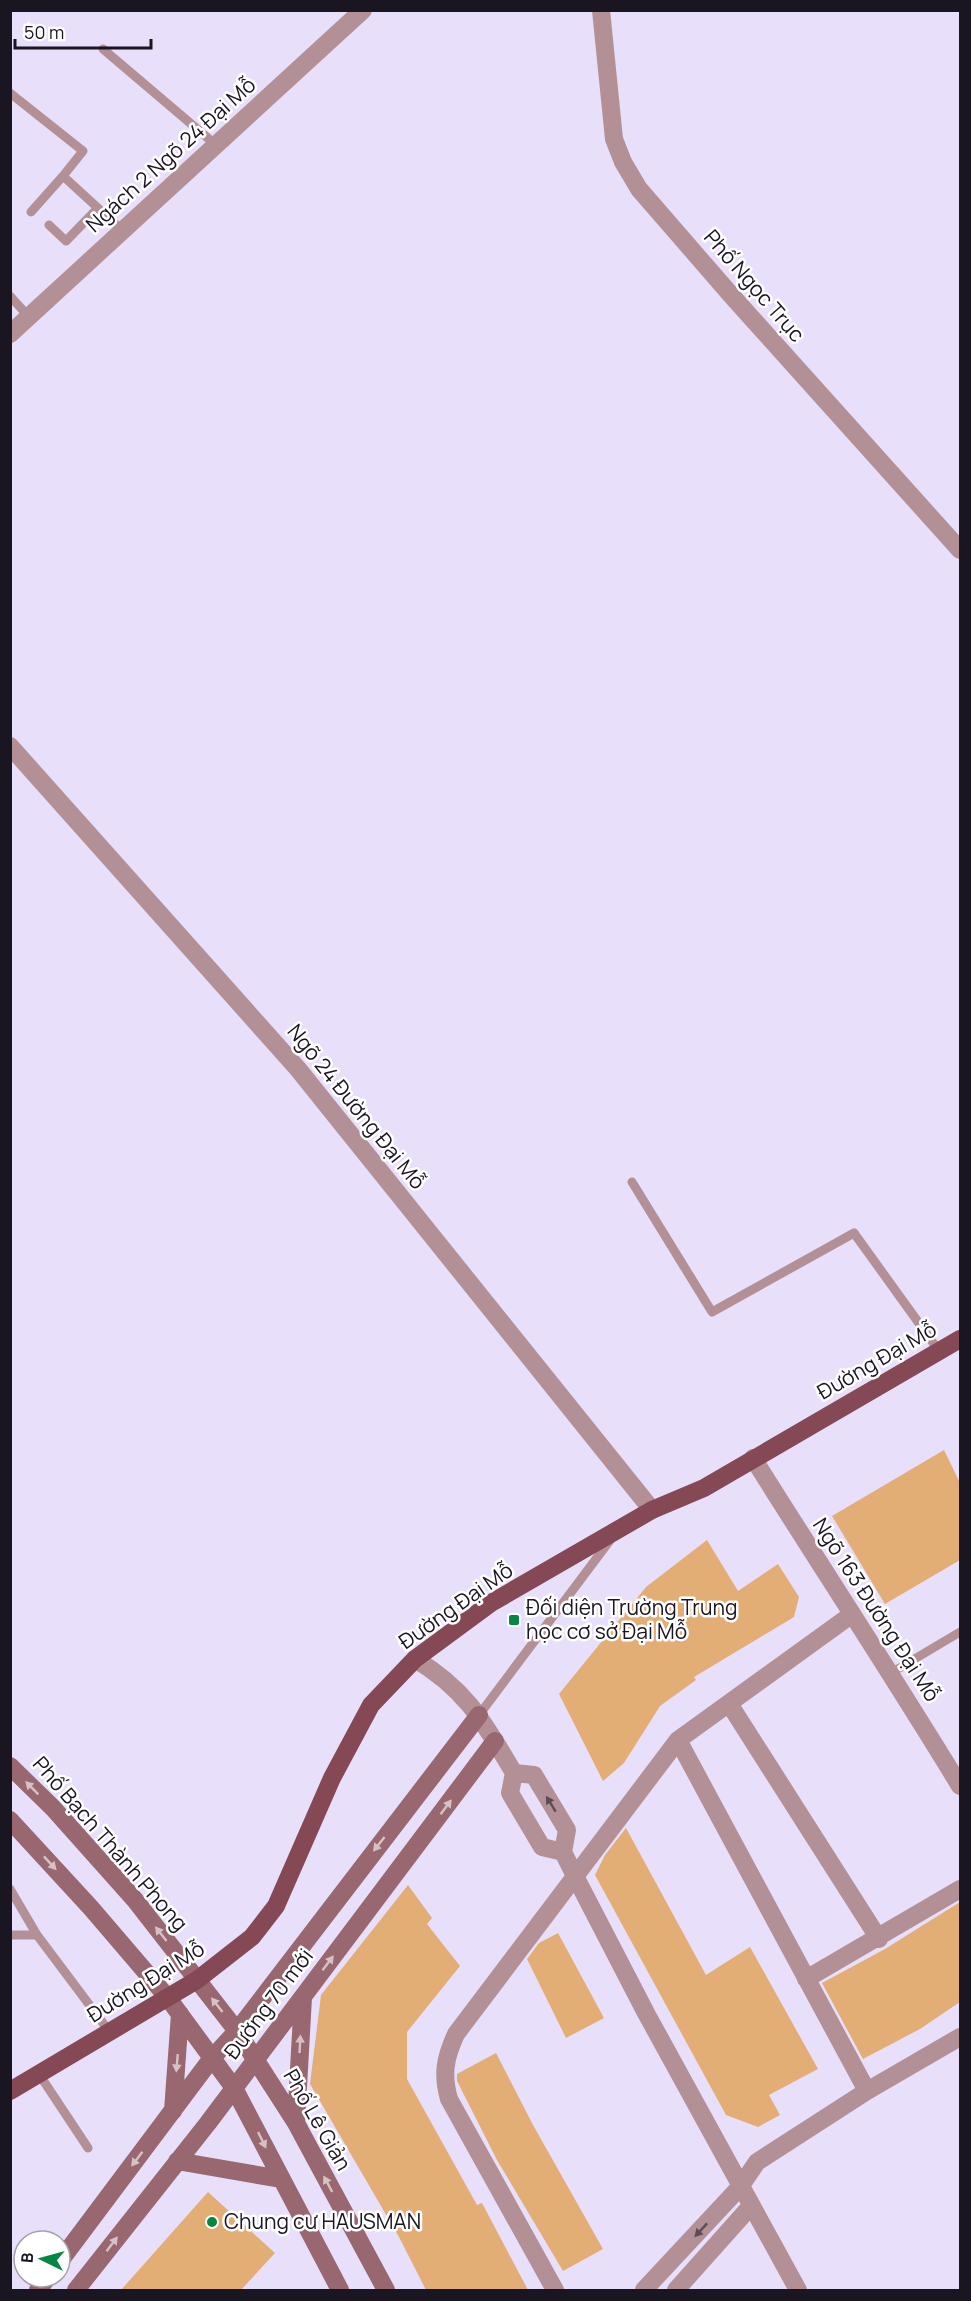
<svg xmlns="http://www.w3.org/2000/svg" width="971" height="2301" font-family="Manrope,sans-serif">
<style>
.building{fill:#e3ad76}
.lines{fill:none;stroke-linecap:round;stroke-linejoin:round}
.lane{stroke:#b39095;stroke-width:9}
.street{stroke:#b39095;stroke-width:18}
.secondary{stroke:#99676f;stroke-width:18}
.primary{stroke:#844954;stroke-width:18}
.oneway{fill:#d6c2c5}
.oneway2{fill:#5e4c55}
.poi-dot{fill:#038743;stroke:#fff;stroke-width:2}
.labels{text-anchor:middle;stroke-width:5;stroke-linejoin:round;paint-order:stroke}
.street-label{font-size:21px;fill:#191521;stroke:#fff}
.poi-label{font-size:21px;fill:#191521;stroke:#fff;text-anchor:start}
</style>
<rect width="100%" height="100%" fill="#e8dffb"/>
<!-- building -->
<path class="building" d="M944,1450l16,33v77l-75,44 -53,-88z
M707,1540l31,51 40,-27 21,33 -5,20 -100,60 2,3 -36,26 -36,57 -21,18 -44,-87 87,-107z
M626,1828l80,147 44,-28 68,122 -49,26 11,20 -22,12 -32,-12 -131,-240 10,-20z
M408,1885l24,33 -5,6 33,42 -53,66v47l70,126 5,-2 46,87h-102l-27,-53 -89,-153 11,-89z
M960,1902v100l-40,27 -57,30 -41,-76 63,-34z
M558,1933l46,85 -38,20 -39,-79 12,-16z
M496,2053l37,72 70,124 -40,22 -66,-111 -40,-79v-7z
M208,2192l67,61 -34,37h-120z"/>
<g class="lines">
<!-- lane -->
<path class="lane" d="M103,49l113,96
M10,93l73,58 -20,25
M31,212l32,-36 59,54
M49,225l17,16 32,-33
M10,296l19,21
M632,1182l80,130 142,-79 85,118
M891,1673l69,-41
M479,1715l132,-176
M10,1889l27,46 72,96
M10,1935h27
M39,2074l49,74"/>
<!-- street -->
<path class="street" d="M601,10l13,129 9,23 16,27 92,106 229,255
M10,334l353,-324
M10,746l288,323 354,441
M753,1458c69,110 140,218 207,328
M415,1659c52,31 69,64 99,114l-4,20 32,54 21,5
M730,1705l149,234
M678,1740l189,351
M514,1773l20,2 33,55 -4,22 12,24 71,137 152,277
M806,1979l154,-90
M555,2290l-106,-191c-7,-25 -4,-41 7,-65l222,-294 173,-125
M644,2290l96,-103 17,-25 110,-71 93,-54
M676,2290l74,-83"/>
<!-- secondary -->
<path class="secondary" d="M10,1766l43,42 82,92 102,131 59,92 90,167
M10,1820l81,88 77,90 66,90 106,202
M173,2111l7,-97
M296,2123l7,-126
M177,2161l104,18
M60,2261l152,-203 25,-27 242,-316
M38,2290l10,-13
M76,2290l132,-167 287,-382"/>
<!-- primary -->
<path class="primary" d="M10,2091l187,-111 55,-43 24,-31 56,-128 39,-73 44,-46 76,-56 161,-93 52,-22 256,-149"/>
</g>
<!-- one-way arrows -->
<defs><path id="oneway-solid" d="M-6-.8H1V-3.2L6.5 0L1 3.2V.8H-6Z" transform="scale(1.5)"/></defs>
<g class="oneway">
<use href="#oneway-solid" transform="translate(32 1788) rotate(-135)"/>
<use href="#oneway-solid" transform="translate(446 1807) rotate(-53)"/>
<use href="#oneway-solid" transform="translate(379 1844) rotate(128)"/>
<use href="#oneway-solid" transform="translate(50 1863) rotate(47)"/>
<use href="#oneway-solid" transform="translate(161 1934) rotate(-128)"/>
<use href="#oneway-solid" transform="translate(328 1963) rotate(-53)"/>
<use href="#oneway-solid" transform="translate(217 2005) rotate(-128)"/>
<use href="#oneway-solid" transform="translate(300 2044) rotate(-87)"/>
<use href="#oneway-solid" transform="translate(177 2063) rotate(95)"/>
<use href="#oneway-solid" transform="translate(262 2140) rotate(64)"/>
<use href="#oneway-solid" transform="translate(137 2159) rotate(127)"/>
<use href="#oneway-solid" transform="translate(328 2184) rotate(-118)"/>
<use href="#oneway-solid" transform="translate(112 2244) rotate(-53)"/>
</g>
<g class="oneway2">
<use href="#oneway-solid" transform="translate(551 1804) rotate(-121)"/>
<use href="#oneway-solid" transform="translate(701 2230) rotate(133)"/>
</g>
<!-- markers -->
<g class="poi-dot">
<rect x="508" y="1614" width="12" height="12" rx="3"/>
<circle cx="212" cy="2222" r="6"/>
</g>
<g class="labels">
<!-- street labels -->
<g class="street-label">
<text transform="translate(171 155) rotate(-42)" y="7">Ngách 2 Ngõ 24 Đại Mỗ</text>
<text transform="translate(754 286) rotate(49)" y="7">Phố Ngọc Trục</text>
<text transform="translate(356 1107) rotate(51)" y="7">Ngõ 24 Đường Đại Mỗ</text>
<text transform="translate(877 1361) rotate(-30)" y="7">Đường Đại Mỗ</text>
<text transform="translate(456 1606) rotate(-35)" y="7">Đường Đại Mỗ</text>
<text transform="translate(876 1610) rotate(57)" y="7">Ngõ 163 Đường Đại Mỗ</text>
<text transform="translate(110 1844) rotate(49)" y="7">Phố Bạch Thành Phong</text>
<text transform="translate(146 1982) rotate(-32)" y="7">Đường Đại Mỗ</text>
<text transform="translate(269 2004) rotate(-53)" y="7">Đường 70 mới</text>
<text transform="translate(317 2120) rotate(60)" y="7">Phố Lê Giản</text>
</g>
<!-- poi labels -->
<g class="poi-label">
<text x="526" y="1615">Đối diện Trường Trung<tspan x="526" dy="24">học cơ sở Đại Mỗ</tspan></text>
<text x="224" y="2229">Chung cư HAUSMAN</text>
</g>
</g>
<!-- border -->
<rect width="971" height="2301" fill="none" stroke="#191521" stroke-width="24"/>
<!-- north arrow -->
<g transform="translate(42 2259) rotate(275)"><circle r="28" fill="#ffffff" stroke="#a3a1a6" stroke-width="1.5"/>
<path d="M0-4.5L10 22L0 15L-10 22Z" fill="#038743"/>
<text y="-9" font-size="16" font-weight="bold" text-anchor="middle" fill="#191521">B</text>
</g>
<!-- scale -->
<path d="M15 39v9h136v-9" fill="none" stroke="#191521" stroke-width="3"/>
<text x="24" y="39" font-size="18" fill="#191521" stroke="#ffffff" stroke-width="4.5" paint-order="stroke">50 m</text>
</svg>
